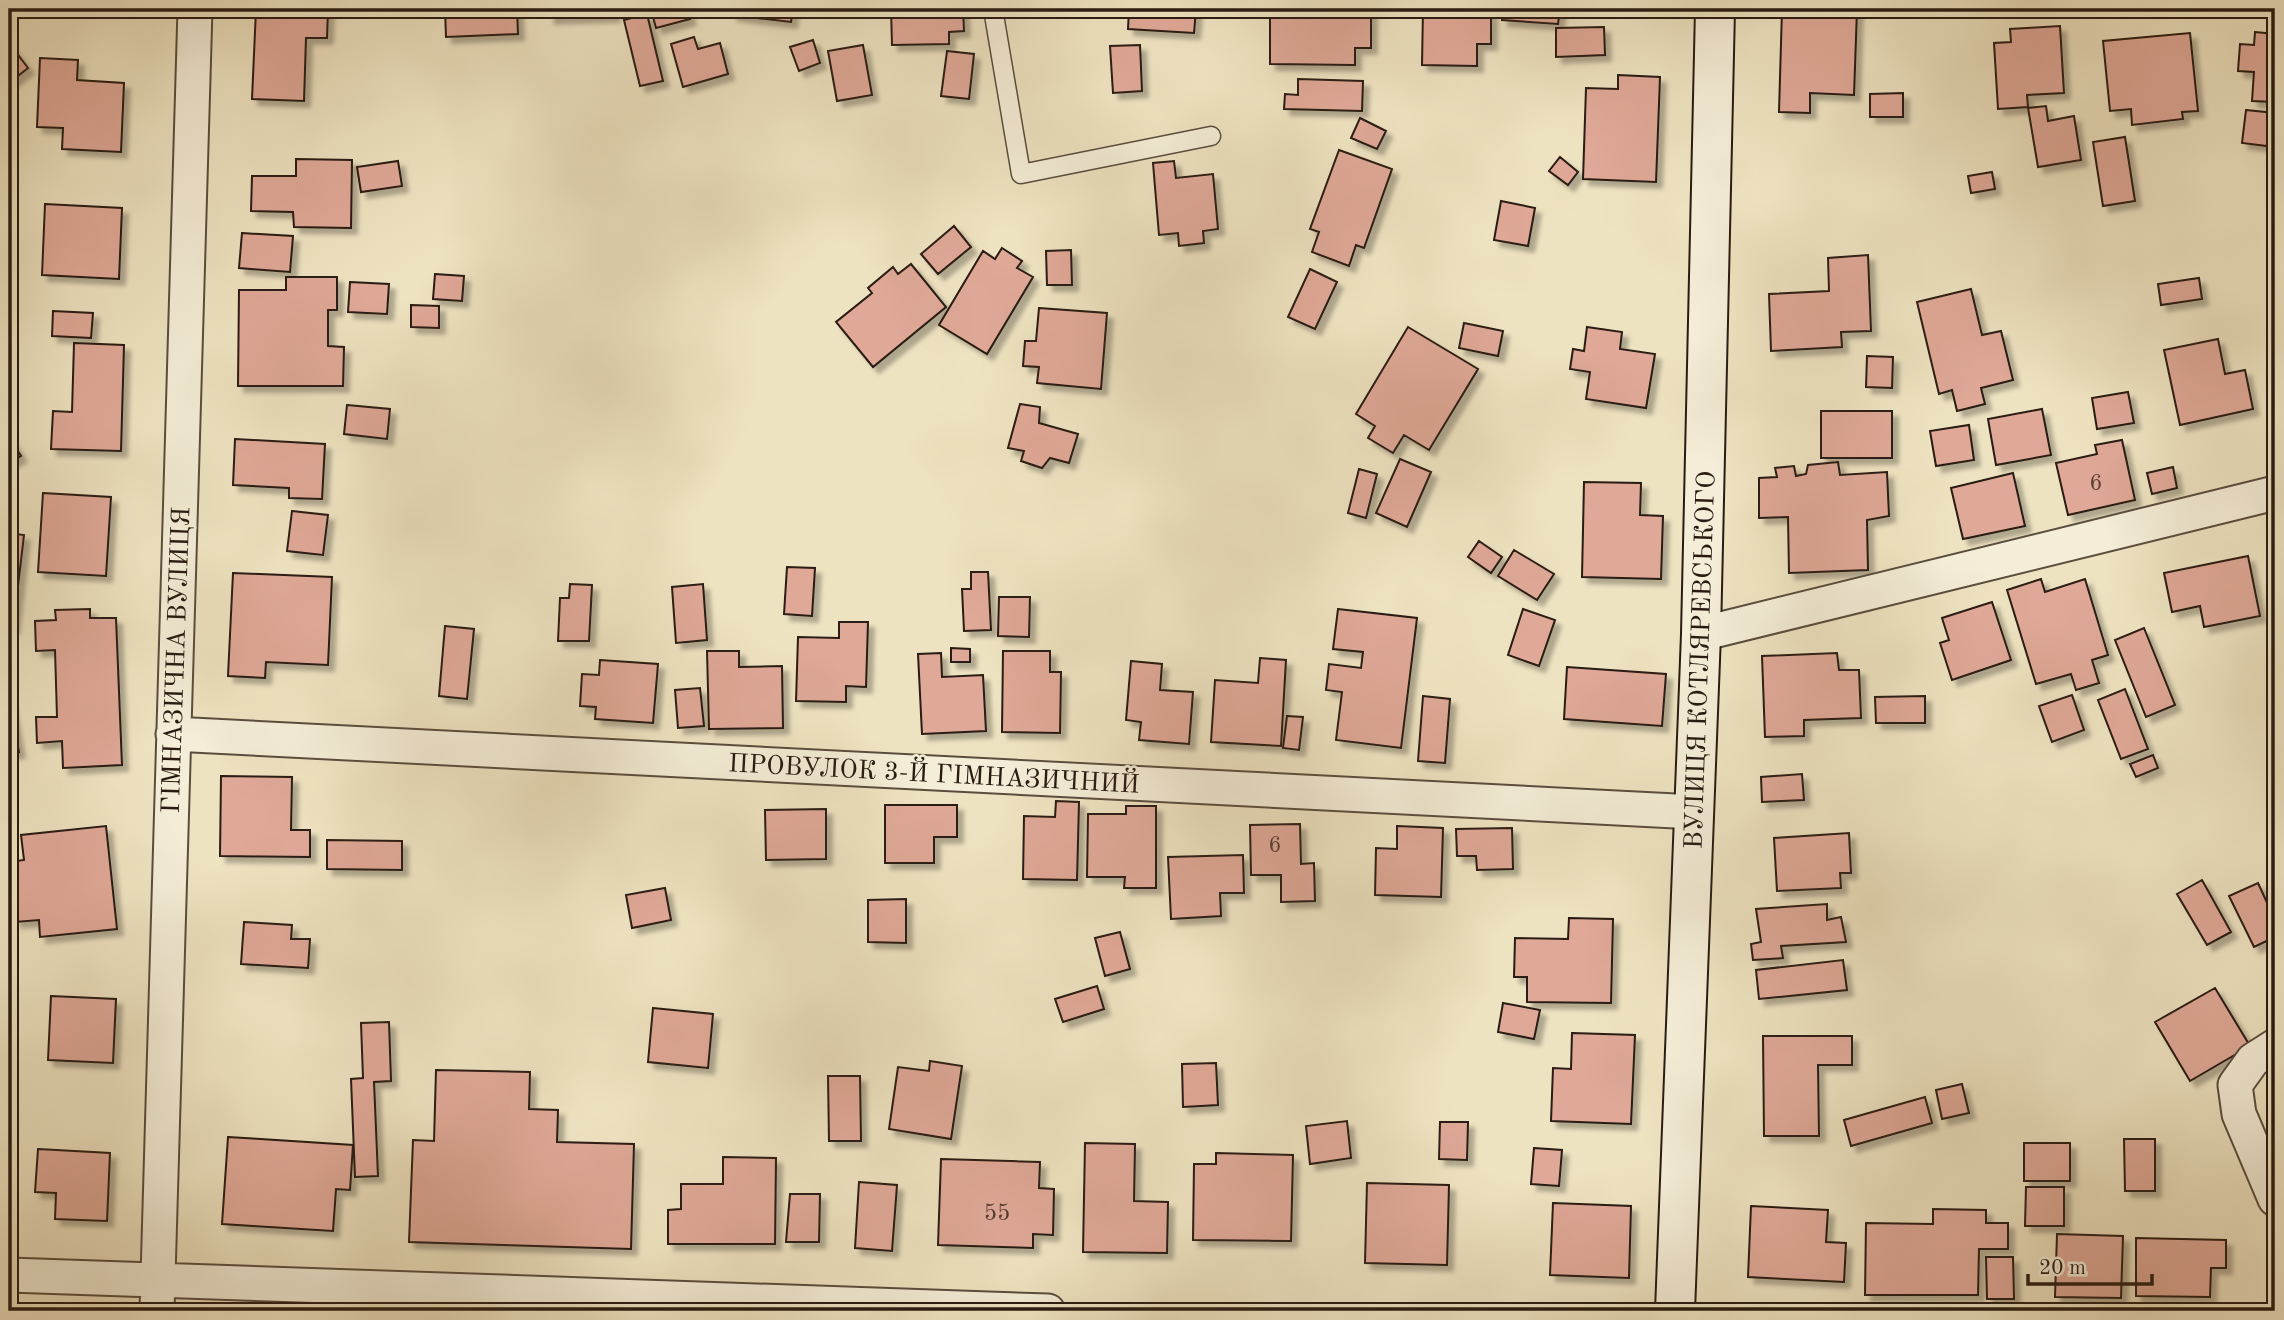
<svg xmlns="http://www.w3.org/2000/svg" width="2284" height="1320" font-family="'Old Standard TT',serif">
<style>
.building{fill:#dfa897;stroke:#291b12;stroke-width:2;filter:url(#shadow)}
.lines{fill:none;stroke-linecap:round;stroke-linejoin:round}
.service-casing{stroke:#5a4d3e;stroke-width:21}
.minor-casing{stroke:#5a4d3e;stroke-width:37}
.secondary-casing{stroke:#291b12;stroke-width:42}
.service{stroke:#f4edd7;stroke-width:18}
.minor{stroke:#f4edd7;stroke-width:33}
.secondary{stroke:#f4edd7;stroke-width:38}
.labels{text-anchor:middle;stroke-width:5;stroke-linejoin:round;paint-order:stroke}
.number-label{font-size:23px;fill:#563e33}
.street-label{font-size:26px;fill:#291b12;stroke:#f4edd7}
</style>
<defs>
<filter id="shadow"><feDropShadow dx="6" dy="6" stdDeviation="2" flood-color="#0004"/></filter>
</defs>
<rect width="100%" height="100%" fill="#eee3c1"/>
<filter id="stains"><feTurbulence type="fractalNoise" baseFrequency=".00286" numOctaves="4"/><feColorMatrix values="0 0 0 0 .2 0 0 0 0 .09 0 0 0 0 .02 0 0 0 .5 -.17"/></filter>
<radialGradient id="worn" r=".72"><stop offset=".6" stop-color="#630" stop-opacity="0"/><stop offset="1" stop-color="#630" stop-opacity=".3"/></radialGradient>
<!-- building -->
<path class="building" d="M256,9h72l-1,29h-21l-2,63 -52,-2z
M445,9h72l1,25 -72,3z
M548,9h66v7l-65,2z
M651,9h36l3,10 -34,9z
M732,9h61l-2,13 -60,-7z
M891,9h72l1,22 -15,1v12l-57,1z
M1129,9h67l-2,24 -66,-4z
M1270,9h101v39h-16v17l-85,-1z
M1423,9h68v35h-14v22l-55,-1z
M1503,9h57l-2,15 -56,-4z
M1782,9h75l-3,86 -44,-2v20l-31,-1z
M647,14l16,67 -23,5 -16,-66z
M2060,26l4,67 -37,2 1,12 -30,2 -4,-66 17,-1 -1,-13z
M1604,27l1,28 -49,2v-29z
M2255,32l20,2v68l-23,-1 2,-29 -16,-1 2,-27 14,1z
M2190,33l8,78 -16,1 1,7 -51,6 -1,-16 -21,2 -7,-70z
M694,37l4,12 22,-6 8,31 -45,13 -12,-43z
M813,40l7,23 -21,8 -9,-24z
M9,43l19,25 -19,15z
M863,45l9,50 -35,6 -9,-50z
M1140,45l2,46 -29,2 -3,-47z
M947,51l27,3 -5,45 -28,-3z
M40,58l38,2 -1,20 47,3 -3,69 -59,-3 1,-21 -26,-1z
M1618,75l42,2 -4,105 -73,-3 3,-91 32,1z
M1298,79l65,2 -1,30 -78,-2 1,-15 13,1z
M1903,93v24h-33v-23z
M2046,106l2,15 26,-5 7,44 -43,7 -10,-59z
M2246,110l29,3v34l-33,-4z
M1360,118l26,13 -9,18 -26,-11z
M2125,137l10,64 -32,5 -10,-64z
M1339,150l53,19 -28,79 -8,-3 -7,21 -37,-14 7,-20 -9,-3z
M1560,157l18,15 -10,13 -19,-14z
M296,159l56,1 -1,68 -57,-1 -1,-15 -42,-1 1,-35h44z
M398,161l4,25 -41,6 -4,-25z
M1174,161l2,17 37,-4 5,55 -15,2 1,12 -25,3 -1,-13 -19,2 -6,-72z
M1992,172l3,17 -24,4 -3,-17z
M1501,201l34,7 -7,38 -34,-6z
M45,204l77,4 -3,71 -77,-4z
M954,226l17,21 -33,27 -17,-20z
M242,233l51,3 -3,36 -51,-4z
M1002,248l20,13 -5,7 16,9 -46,77 -48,-29 44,-74 12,8z
M1071,250l1,35h-25l-1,-34z
M1868,255l3,76 -30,1 1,15 -71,4 -2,-57 60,-3 -1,-33z
M911,264l35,43 -73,60 -37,-45 36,-29 -4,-5 25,-21 5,7z
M1310,269l27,13 -22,47 -27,-12z
M435,274l29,2 -2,25 -29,-2z
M286,277h51v33h-9v36l16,1 -1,39h-105l1,-96h47z
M2199,278l3,21 -41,6 -3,-21z
M350,282l39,2 -2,30 -39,-2z
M1971,289l11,46 19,-4 12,49 -32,8 4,16 -28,7 -5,-21 -13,4 -22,-92z
M411,305l28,1v22l-28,-1z
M1039,308l68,5 -6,76 -64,-6 2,-16 -16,-1 2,-25h11z
M53,311l40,2 -2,25 -39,-2z
M1464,323l39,8 -5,25 -39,-8z
M1408,327l70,42 -49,81 -25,-15 -11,18 -25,-15 7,-12 -19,-12z
M1587,327l35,5 -2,17 35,5 -9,54 -60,-9 4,-27 -20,-3 3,-20 11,2z
M2218,339l7,35 20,-4 8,39 -73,16 -16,-75z
M74,343l50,2 -3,106 -70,-2 2,-38 19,1z
M1867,356l26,1 -1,31 -26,-1z
M2128,392l6,31 -37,6 -5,-31z
M1020,404l20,3 -1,16 39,11 -9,29 -19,-5 -8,10 -21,-7 3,-10 -16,-3z
M347,405l43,4 -3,30 -43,-5z
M2042,409l9,46 -55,10 -8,-46z
M1821,411h71v47h-71z
M1969,425l5,35 -38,6 -6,-35z
M9,437l12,19 -12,7z
M235,439l90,5 -3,55 -33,-1v-10l-56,-3z
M2122,440l13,60 -67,15 -12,-52 41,-9 -2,-9z
M1400,459l31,13 -24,55 -31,-14z
M1838,462l2,13 47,-3 2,44 -22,4 1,50 -79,3 -1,-56 -29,1v-40l18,-1 -2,-9 19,-2 2,10 10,-2 2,-9z
M2173,467l4,21 -25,6 -5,-21z
M1359,469l18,5 -11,44 -18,-5z
M2013,473l12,53 -62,13 -12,-51z
M1584,482l57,1 -1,32 23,1 -2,63 -79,-2z
M43,493l68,4 -5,79 -68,-4z
M292,511l36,4 -5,40 -36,-4z
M9,533l15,2 -11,93 -4,-1z
M1479,541l23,16 -11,16 -23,-16z
M1514,550l40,24 -17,26 -39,-24z
M2248,556l12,60 -56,11 -4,-21 -28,6 -8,-39z
M787,567l28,1 -3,48 -28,-2z
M971,572h17l3,58 -27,1 -2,-42h9z
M233,573l99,4 -4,88 -62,-3 -1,16 -37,-2z
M2041,579l4,13 40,-13 23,76 -16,5 7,23 -23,7 -5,-16 -35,10 -29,-94z
M570,584l22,1 -3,56h-31l2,-43h9z
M703,584l4,56 -31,3 -4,-56z
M999,597h31l-1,40 -31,-1z
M1992,602l19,58 -59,20 -12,-37 9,-3 -7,-22z
M90,609v9h26l6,147 -59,3 -1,-27 -25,2 -1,-26h21l-2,-67 -19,1 -1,-30 21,-1 -1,-10z
M1338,609l79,9 -16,130 -65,-8 6,-48 -16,-2 3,-26 32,4 2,-16 -30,-3z
M1523,609l32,11 -16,46 -31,-11z
M839,622h29l-2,65 -20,-1v16l-50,-1 2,-64 41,1z
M445,626l29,3 -7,70 -28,-3z
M2144,628l31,77 -29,12 -31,-77z
M951,648l19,1v13h-19z
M707,651h32v16l43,-1 1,62 -74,1z
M1003,651h47v21h11l-1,61 -58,-1z
M941,653l1,24 41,-2 3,56 -64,3 -4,-80z
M1837,653l2,17h20l2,48 -57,2v16l-39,1 -3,-81z
M1260,658l26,2 -5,86 -70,-4 4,-62 43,3z
M600,660l58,4 -5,59 -58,-4 1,-12 -16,-1 2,-32 17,1z
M1131,661l31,3 -2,26 33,2 -4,52 -50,-4 2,-18 -15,-2z
M1567,667l99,7 -4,52 -98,-7z
M700,688l4,38 -26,2 -3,-38z
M2125,689l23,60 -27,10 -23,-59z
M2072,695l12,35 -32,12 -13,-36z
M1423,696l27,3 -5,64 -27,-2z
M1925,696v27h-49l-1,-26z
M9,697l10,55 -10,1z
M1287,716l16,1 -4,33 -16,-2z
M2153,755l5,13 -22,9 -6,-13z
M1802,774l2,26 -42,2 -1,-25z
M221,776l71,1 -1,53h19v27l-90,-1z
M1056,801l23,1 -2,78 -54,-1 1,-63 31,1z
M885,805h72v32h-23v26h-49z
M1126,806h30v82h-32l1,-11h-38l1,-63h38z
M826,809v50l-60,1 -1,-50z
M1300,824l1,40 13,-1 1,38 -34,1v-27h-30l-1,-50z
M106,826l11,103 -77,8 -1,-17 -24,2 -6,-60 15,-2 -3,-25z
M1397,826l46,2 -2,69 -66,-2 1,-47 21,1z
M1512,828l1,41 -36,1 -1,-14h-19l-1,-27z
M1849,833l2,40h-11l1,15 -64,3 -3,-53z
M327,840l75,1v29l-75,-1z
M1243,855l1,38h-24l1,23 -50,3 -3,-62z
M2202,880l29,52 -24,13 -30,-51z
M2258,883l17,37v17l-21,10 -25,-51z
M665,888l6,32 -39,8 -6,-33z
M906,899v44l-38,-1v-42z
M1827,904v16l14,-3 5,25 -65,4 2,12 -30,2 -2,-16 10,-2 -5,-33z
M1569,918l44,1 -2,84 -84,-1v-25h-13l1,-39 53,1z
M244,922l48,3 -1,14h19l-2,29 -67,-4z
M1120,932l10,37 -25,7 -10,-38z
M1843,960l4,30 -88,9 -3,-29z
M1097,986l7,23 -41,13 -8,-23z
M2215,988l35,58 -60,35 -35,-59z
M51,996l65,3 -3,64 -65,-3z
M1503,1003l37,7 -6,29 -36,-7z
M653,1008l60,6 -5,54 -60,-6z
M389,1022l2,59 -17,1 4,94 -23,1 -4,-98 12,-1 -2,-55z
M1572,1033l63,2 -4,89 -80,-3 2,-53 18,1z
M1763,1036h89v29h-34l1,71h-55z
M930,1061l32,5 -11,73 -62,-10 9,-62 31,4z
M1216,1063l2,42 -35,2 -1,-43z
M436,1070l94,2 -1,37 29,1 -1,32 77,2 -3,105 -222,-7 4,-102 21,1z
M828,1076h32l1,65h-32z
M1962,1084l7,29 -27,6 -6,-29z
M1925,1097l7,26 -81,23 -7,-26z
M1347,1121l4,37 -41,6 -4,-38z
M1440,1122h28l-1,38 -28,-1z
M228,1137l125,8 -3,45 -14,-1 -3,42 -111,-7z
M2124,1139h31v52h-30z
M1085,1143l50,1 -1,57 34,1 -1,51 -84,-1z
M2024,1143h46v38h-46z
M1534,1148l28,2 -3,36 -28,-2z
M38,1149l72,4 -3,68 -52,-2 1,-26 -21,-1z
M1216,1153l77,2 -2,86 -98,-1 1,-76h22z
M723,1157l53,1 -1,86h-107v-34l13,-1v-25h42z
M941,1159l99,3 -1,26 15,1 -1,46 -20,-1v14l-95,-3z
M859,1182l38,3 -5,66 -37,-3z
M1367,1183l82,2 -2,80 -82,-2z
M2026,1187h38v39h-39z
M790,1194h30l-1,48h-33z
M1553,1203l78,3 -2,72 -79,-3z
M1751,1206l77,4 -2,32 20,1 -2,39 -96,-5z
M1933,1209l53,1v13h22v26h-29l-1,46h-113l1,-72 67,1z
M2057,1234l66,2 -2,62 -66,-1z
M2136,1238l90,2v28h-15l-1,29 -74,-1z
M1986,1257h27l1,42h-27z"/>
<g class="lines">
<defs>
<path id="service" d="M993,9l28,165 190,-38"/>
<path id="minor" d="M1701,634l574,-141
M173,734l1522,78
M2275,1046l-22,14 -18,25 4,29 36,85
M9,1275l1039,36
M157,1311l38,-1302"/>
<path id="secondary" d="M1675,1311l26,-677 14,-625"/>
</defs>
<!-- service casing -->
<use href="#service" class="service-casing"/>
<!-- minor casing -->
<use href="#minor" class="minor-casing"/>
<!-- secondary casing -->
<use href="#secondary" class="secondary-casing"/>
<!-- service -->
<use href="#service" class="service"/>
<!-- minor -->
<use href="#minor" class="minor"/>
<!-- secondary -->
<use href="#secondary" class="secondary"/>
</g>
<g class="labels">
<!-- number labels -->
<g class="number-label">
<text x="2096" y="490">6</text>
<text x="1275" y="852">6</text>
<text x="997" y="1220">55</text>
</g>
<!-- street labels -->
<g class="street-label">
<text transform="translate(175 660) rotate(-88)" y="9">ГІМНАЗИЧНА ВУЛИЦЯ</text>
<text transform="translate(1699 660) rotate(-88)" y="9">ВУЛИЦЯ КОТЛЯРЕВСЬКОГО</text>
<text transform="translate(934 773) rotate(3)" y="9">ПРОВУЛОК 3-Й ГІМНАЗИЧНИЙ</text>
</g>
</g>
<!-- margin -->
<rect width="2284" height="1320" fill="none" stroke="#eee3c1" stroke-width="35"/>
<rect x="10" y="10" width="2263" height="1299" fill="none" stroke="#291b12" stroke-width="3.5"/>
<rect x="18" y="18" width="2249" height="1285" fill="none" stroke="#291b12" stroke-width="2"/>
<!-- scale -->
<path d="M2028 1274v10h124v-10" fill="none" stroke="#291b12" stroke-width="3.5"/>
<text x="2039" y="1274" font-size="21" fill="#291b12" stroke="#f4edd7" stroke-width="5" paint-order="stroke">20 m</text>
<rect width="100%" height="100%" filter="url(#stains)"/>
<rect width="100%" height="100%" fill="url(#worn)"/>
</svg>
